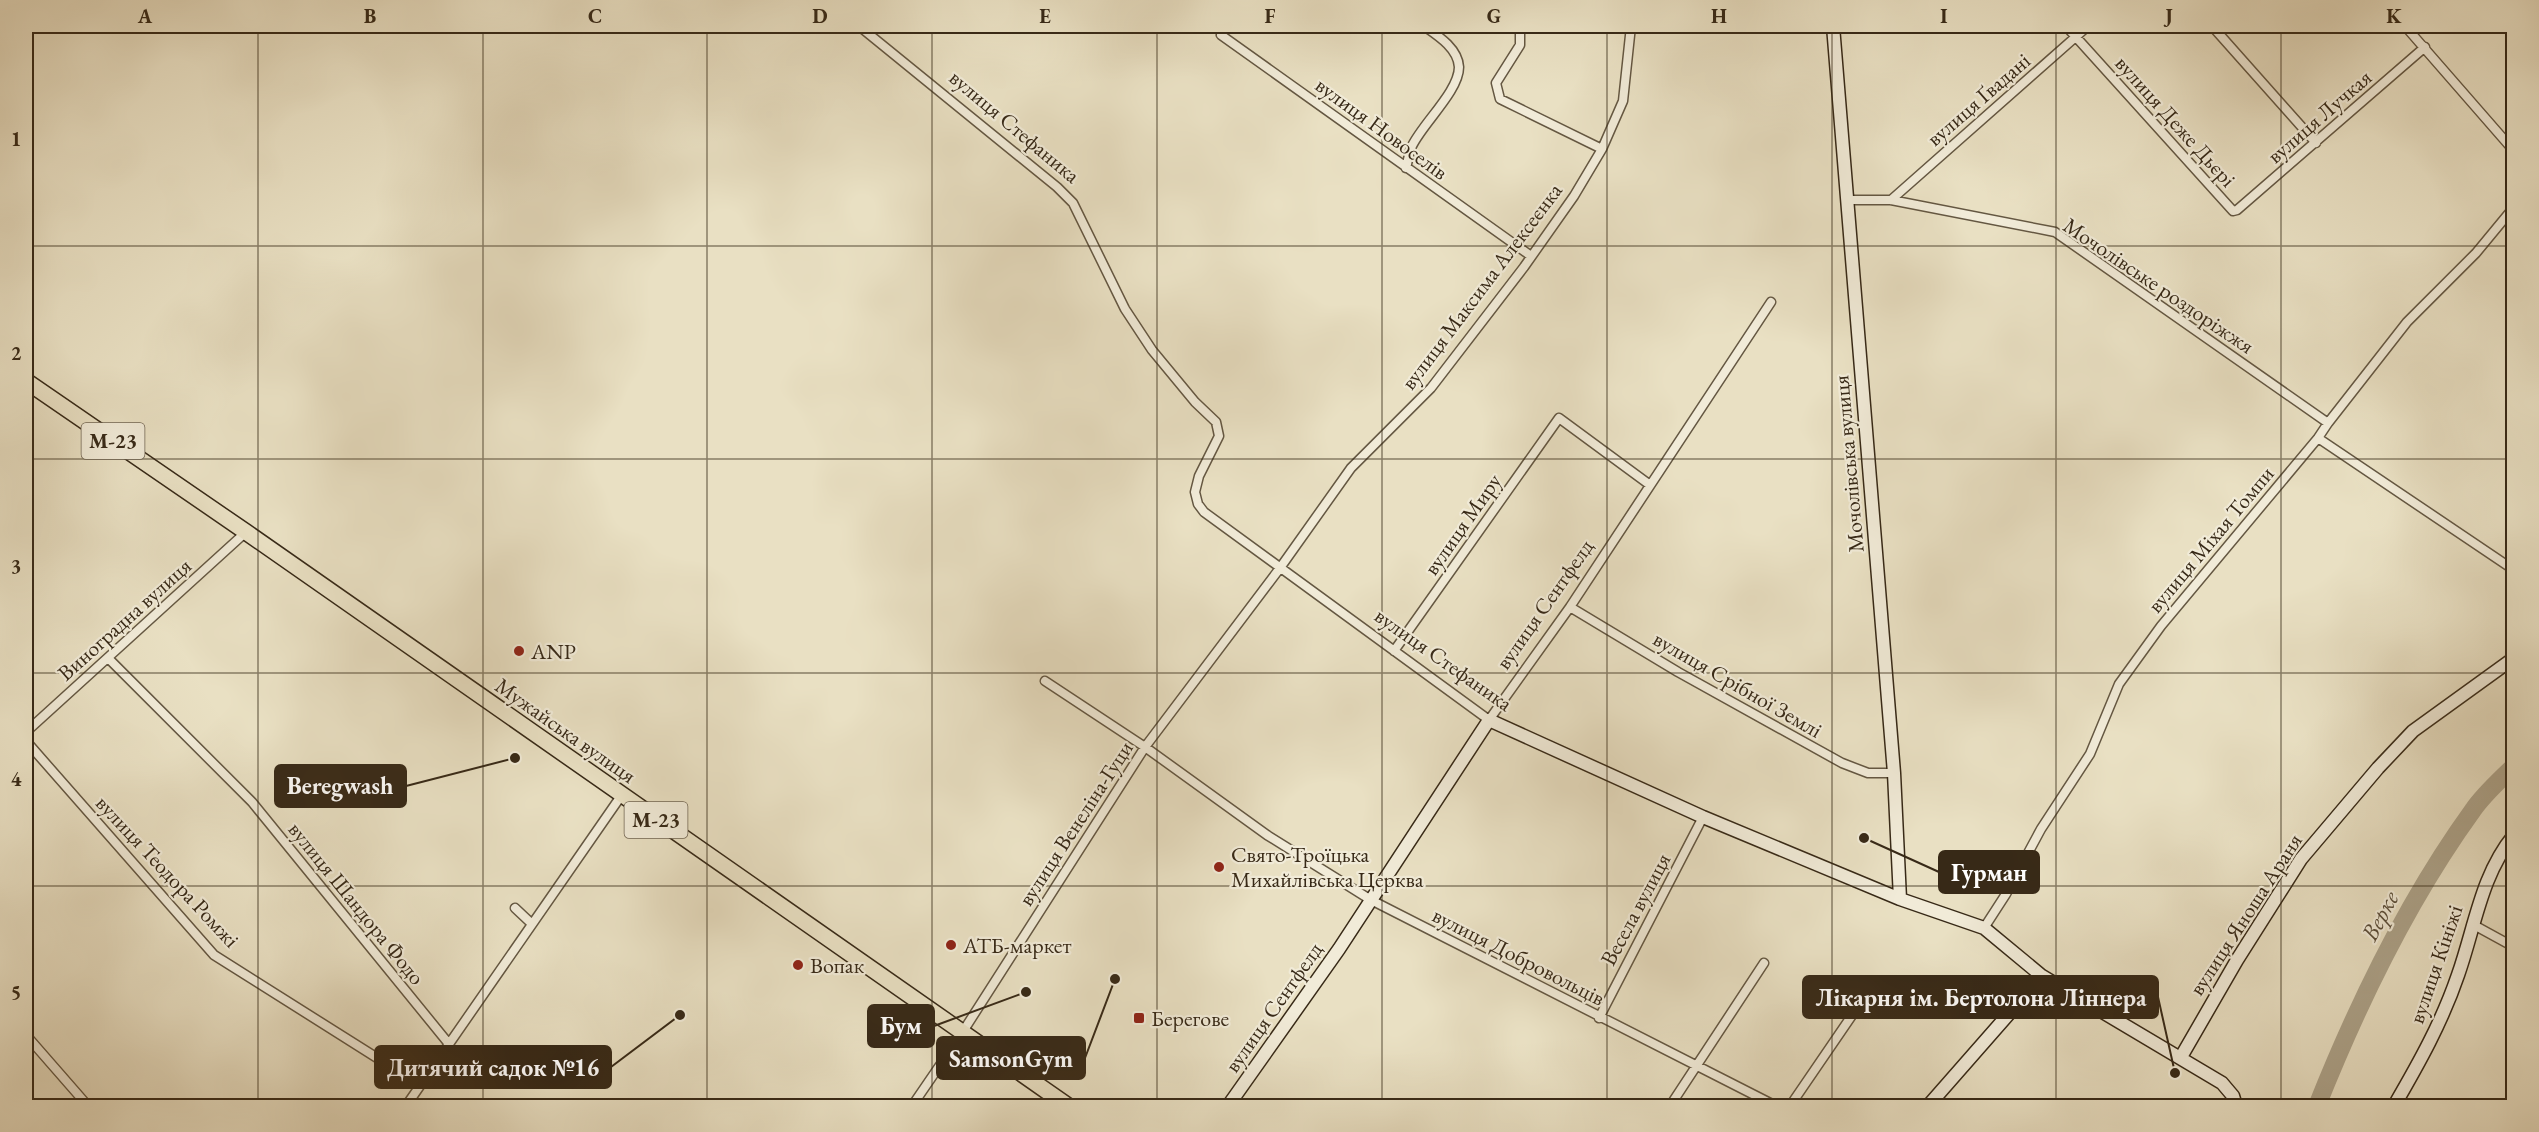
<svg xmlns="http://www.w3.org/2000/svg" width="2539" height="1132" font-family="'EB Garamond',serif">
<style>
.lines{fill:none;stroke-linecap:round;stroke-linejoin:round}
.river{stroke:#aca289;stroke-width:18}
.street-casing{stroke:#645742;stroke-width:11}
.secondary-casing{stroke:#372917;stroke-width:15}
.highway-casing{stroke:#372917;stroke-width:18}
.street{stroke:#f1ebd8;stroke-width:8}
.secondary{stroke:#f1ebd8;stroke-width:12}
.highway{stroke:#e9e0c3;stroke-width:15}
.grid{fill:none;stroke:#372917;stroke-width:1.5;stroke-opacity:0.55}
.poi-dot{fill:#8f2418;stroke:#f1ebd8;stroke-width:2}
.labels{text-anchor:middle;stroke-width:4.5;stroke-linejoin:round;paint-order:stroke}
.shield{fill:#f1ebd8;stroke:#6f6351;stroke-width:1.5}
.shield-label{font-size:21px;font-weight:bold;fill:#372917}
.street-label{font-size:22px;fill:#372917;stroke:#f1ebd8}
.poi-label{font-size:22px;fill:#372917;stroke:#f1ebd8;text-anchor:start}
.water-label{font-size:24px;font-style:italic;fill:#5a4d39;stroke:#f1ebd8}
.leader{fill:none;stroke:#372917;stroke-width:2}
.callout-dot{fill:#372917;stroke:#f1ebd8;stroke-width:2}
.callout{fill:#372917;stroke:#372917;stroke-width:2}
.callout-label{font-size:24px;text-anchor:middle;font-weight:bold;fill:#fff}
.neatline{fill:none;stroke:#372917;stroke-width:2}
.grid-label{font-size:20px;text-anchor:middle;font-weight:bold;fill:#372917}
</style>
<rect width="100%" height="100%" fill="#e9e0c3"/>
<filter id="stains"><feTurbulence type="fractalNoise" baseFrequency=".00333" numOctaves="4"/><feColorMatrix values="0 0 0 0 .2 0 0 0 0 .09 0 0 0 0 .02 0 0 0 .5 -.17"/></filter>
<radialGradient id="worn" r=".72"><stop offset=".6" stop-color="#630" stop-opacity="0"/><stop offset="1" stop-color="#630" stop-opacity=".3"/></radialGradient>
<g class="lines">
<!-- river -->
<path class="river" d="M2317,1106c41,-103 90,-205 156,-296 11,-16 27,-30 41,-44"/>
<defs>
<path id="street" d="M859,26l198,161 16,16 52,106 27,41 43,52 21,20 3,14 -20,40 -4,16 3,12 6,8 285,208 81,-113 201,-305
M1225,26l-4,9 310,221
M1520,26v19l-24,38 4,16 102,50
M2066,26l167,185 4,-1 188,-163
M2212,26l104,117
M2405,26l109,125
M1406,168c2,-7 3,-16 6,-22 11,-23 47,-55 47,-79 -1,-19 -22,-32 -35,-41
M1848,200h43l164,32 273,191
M1891,200l197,-174
M2318,438l196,132
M1570,607l108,65 164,91 26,10h26
M1394,651l165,-233 91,67
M108,658l144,144 197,242
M1045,681l100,66 122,88 104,65 405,206
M26,732l220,-200
M26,741l188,214 206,130
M515,908l17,16
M2472,924l42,23
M1984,928l22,-34 35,-65 49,-75 29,-70 42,-58 157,-188 10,-15 79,-101 69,-69 38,-46
M1599,1018l104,-201
M26,1035l62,71
M406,1106l215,-310
M912,1106l50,-73 183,-286 135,-179 71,-100 80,-80 93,-121 50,-71 28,-47 21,-48 8,-75
M1670,1106l94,-143
M1790,1106l67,-98"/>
<path id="secondary" d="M1833,26l61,747 6,126
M2181,1057l56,-97 64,-101 77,-91 35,-37 101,-73
M1228,1106l111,-157 150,-229 214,97 197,82 84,29 58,48 180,107 11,13 3,10
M1928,1106l114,-130
M2394,1106c25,-43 48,-84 64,-131 17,-48 23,-100 56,-140"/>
<path id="highway" d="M26,381l220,151 822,574"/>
</defs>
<!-- street casing -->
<use href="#street" class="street-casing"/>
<!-- secondary casing -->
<use href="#secondary" class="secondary-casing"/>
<!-- highway casing -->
<use href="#highway" class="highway-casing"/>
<!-- street -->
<use href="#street" class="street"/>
<!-- secondary -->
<use href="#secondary" class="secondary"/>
<!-- highway -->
<use href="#highway" class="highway"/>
</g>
<!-- grid -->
<path class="grid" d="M258,26v1080M483,26v1080M707,26v1080M932,26v1080M1157,26v1080M1382,26v1080M1607,26v1080M1832,26v1080M2056,26v1080M2281,26v1080M26,246h2488M26,459h2488M26,673h2488M26,886h2488"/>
<!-- markers -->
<g class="poi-dot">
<circle cx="519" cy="651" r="6"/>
<circle cx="1219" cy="867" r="6"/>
<circle cx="951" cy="945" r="6"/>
<circle cx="798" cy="965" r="6"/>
<rect x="1133" y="1012" width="12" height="12" rx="3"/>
</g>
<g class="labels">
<!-- shield labels -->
<g class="shield">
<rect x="81.5" y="423" width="63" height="36" rx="4.5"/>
<rect x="624.5" y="802" width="63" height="36" rx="4.5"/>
</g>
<g class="shield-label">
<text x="113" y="448">М-23</text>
<text x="656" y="827">М-23</text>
</g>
<!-- street labels -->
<g class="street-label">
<text transform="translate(1978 99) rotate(-41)" y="8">вулиця Ґвадані</text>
<text transform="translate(2319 116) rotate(-41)" y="8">вулиця Лучкая</text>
<text transform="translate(2176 121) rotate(48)" y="8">вулиця Деже Дьєрі</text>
<text transform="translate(1015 126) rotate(40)" y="8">вулиця Стефаника</text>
<text transform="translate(1382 128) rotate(36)" y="8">вулиця Новоселів</text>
<text transform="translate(2159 285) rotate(34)" y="8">Мочолівське роздоріжжя</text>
<text transform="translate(1481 286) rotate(-53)" y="8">вулиця Максима Алексеєнка</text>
<text transform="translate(1848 464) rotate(-95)" y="8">Мочолівська вулиця</text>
<text transform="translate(1462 524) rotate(-55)" y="8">вулиця Миру</text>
<text transform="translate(2210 539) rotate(-50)" y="8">вулиця Міхая Томпи</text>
<text transform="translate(1544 604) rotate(-55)" y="8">вулиця Сентфелд</text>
<text transform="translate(124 619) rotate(-42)" y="8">Виноградна вулиця</text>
<text transform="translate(1444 659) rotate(35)" y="8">вулиця Стефаника</text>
<text transform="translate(1738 684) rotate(30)" y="8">вулиця Срібної Землі</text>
<text transform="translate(566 730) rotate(35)" y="8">Мужайська вулиця</text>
<text transform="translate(1075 823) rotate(-57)" y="8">вулиця Венеліна-Гуци</text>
<text transform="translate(168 871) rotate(47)" y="8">вулиця Теодора Ромжі</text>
<text transform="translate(357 903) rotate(51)" y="8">вулиця Шандора Фодо</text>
<text transform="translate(1635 909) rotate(-62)" y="8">Весела вулиця</text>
<text transform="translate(2245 914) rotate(-57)" y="8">вулиця Яноша Араня</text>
<text transform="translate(1519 956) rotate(27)" y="8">вулиця Добровольців</text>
<text transform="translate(2435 964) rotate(-71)" y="8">вулиця Кініжі</text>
<text transform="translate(1273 1007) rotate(-55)" y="8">вулиця Сентфелд</text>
</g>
<!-- poi labels -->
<g class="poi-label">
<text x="531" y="659">ANP</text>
<text x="1231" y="862">Свято-Троїцька<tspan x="1231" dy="25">Михайлівська Церква</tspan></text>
<text x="963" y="953">АТБ-маркет</text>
<text x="810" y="973">Вопак</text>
<text x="1151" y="1026">Берегове</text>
</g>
<!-- water labels -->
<g class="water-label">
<text transform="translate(2380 916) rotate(-62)" y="8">Верке</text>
</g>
</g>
<!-- callouts -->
<path class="leader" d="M515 758L406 786M1864 838L1939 872M2175 1073L2158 997M1026 992L934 1026M1115 979L1085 1058M680 1015L611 1067"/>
<g class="callout-dot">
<circle cx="515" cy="758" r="6"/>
<circle cx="1864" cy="838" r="6"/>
<circle cx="2175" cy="1073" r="6"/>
<circle cx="1026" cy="992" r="6"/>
<circle cx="1115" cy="979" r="6"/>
<circle cx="680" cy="1015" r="6"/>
</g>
<g class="callout">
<rect x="275" y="765" width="131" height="42" rx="6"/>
<rect x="1939" y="851" width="100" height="42" rx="6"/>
<rect x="1803" y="976" width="355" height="42" rx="6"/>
<rect x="868" y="1005" width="66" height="42" rx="6"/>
<rect x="937" y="1037" width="148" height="42" rx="6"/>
<rect x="375" y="1046" width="236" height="42" rx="6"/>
</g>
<g class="callout-label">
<text x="340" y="794">Beregwash</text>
<text x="1989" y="881">Гурман</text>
<text x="1981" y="1006">Лікарня ім. Бертолона Ліннера</text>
<text x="901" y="1034">Бум</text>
<text x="1011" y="1067">SamsonGym</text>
<text x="493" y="1076">Дитячий садок №16</text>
</g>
<!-- margin -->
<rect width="2539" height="1132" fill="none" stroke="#e9e0c3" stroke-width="66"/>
<rect x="33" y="33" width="2473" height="1066" class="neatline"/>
<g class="grid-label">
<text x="145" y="23">A</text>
<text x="370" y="23">B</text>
<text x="595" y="23">C</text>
<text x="820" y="23">D</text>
<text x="1045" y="23">E</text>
<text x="1270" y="23">F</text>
<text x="1494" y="23">G</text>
<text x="1719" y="23">H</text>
<text x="1944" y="23">I</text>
<text x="2169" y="23">J</text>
<text x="2394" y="23">K</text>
<text x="16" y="146">1</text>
<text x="16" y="360">2</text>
<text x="16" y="573">3</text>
<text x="16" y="786">4</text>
<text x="16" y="999">5</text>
</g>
<rect width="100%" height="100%" filter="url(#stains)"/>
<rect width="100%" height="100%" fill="url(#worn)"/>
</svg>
